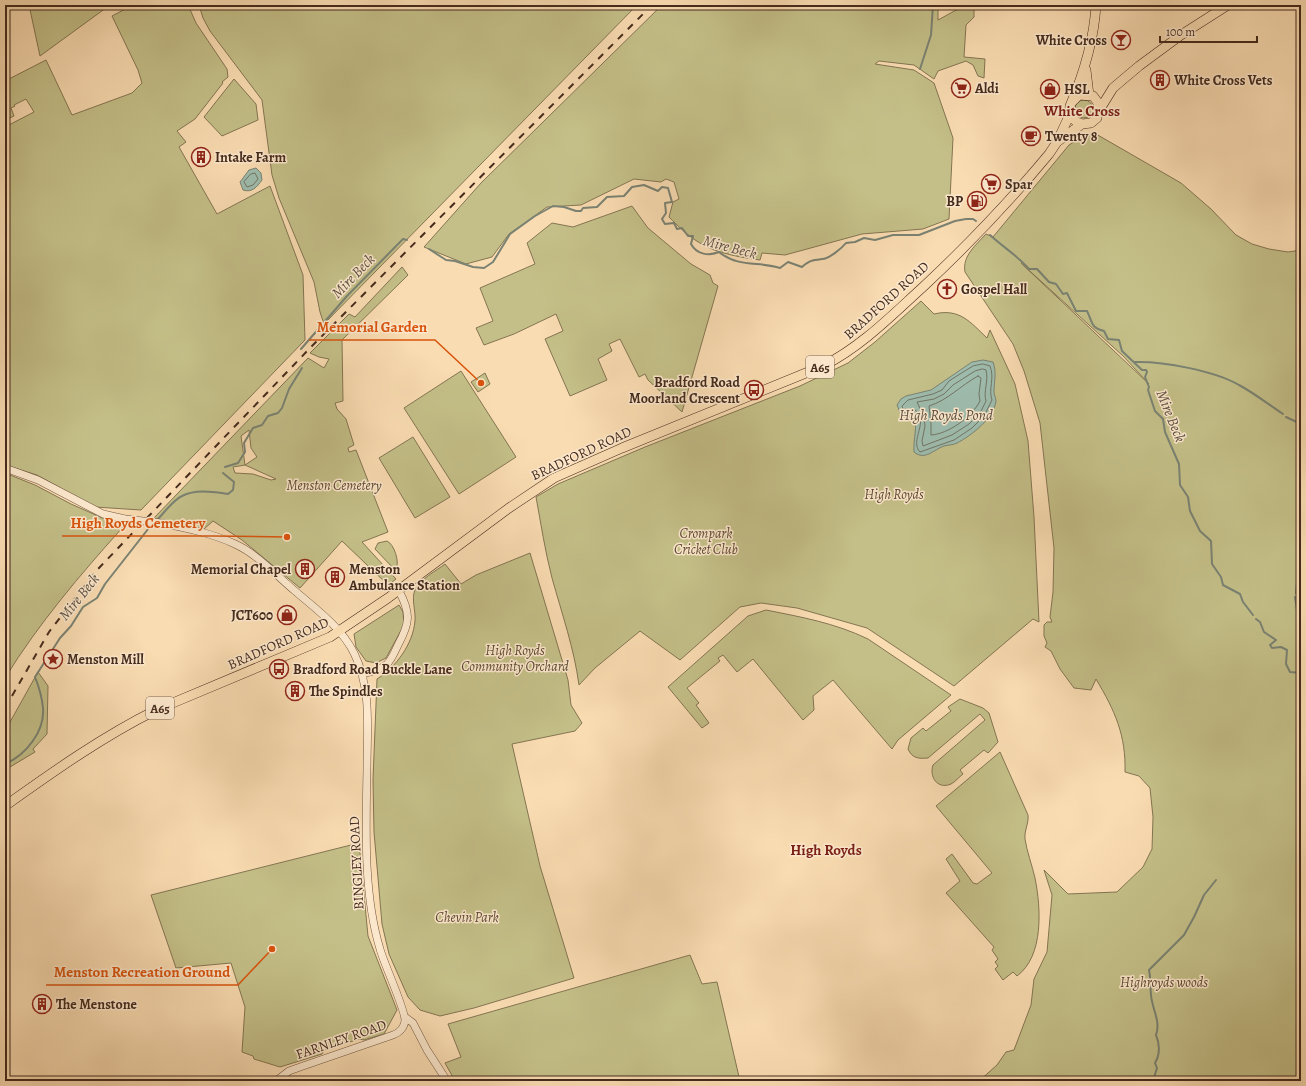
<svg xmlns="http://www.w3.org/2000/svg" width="1306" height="1086" font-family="Alegreya,serif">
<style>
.green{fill:#c4bf88;stroke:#847552;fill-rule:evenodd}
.water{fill:#9ebcad;stroke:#7a8273}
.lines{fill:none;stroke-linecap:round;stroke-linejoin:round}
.shore{stroke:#727465;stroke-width:1}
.stream{stroke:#7a8273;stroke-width:2}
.minor-casing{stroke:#725742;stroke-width:8}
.major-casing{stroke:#452b1d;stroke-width:10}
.minor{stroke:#fce8cd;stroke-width:7}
.major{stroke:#fadcb2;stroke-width:9}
.rail{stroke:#452b1d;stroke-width:2;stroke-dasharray:7 7;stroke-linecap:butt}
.minor-bridge-casing{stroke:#725742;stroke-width:8;stroke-linecap:butt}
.minor-bridge{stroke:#fce8cd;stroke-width:7}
.labels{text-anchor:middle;stroke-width:3;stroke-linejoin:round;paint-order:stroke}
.shield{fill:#fce8cd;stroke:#7c6452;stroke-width:1}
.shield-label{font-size:13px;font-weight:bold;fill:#452b1d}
.poi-label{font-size:14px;font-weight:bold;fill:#452b1d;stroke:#fce8cd;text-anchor:start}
.street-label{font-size:14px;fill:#452b1d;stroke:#fce8cd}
.park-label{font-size:14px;font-style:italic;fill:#5e4932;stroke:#fce8cd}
.neighbourhood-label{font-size:15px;font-weight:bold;fill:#7a1f14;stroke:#fce8cd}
.water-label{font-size:15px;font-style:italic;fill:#5b4f41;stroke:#fce8cd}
.leader{fill:none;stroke:#d8540e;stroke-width:1.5}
.callout-dot{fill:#d8540e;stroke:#fce8cd;stroke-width:1.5}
.callout-label{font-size:15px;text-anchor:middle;font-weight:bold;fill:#d8540e;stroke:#fce8cd;stroke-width:3;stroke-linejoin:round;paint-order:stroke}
</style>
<rect width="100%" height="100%" fill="#fadcb2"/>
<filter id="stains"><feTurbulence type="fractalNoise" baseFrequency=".005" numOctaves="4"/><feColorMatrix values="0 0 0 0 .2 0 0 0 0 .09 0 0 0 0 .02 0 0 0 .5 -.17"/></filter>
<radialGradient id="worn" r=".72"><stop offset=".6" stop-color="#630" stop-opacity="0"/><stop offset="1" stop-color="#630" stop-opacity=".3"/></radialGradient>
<!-- green -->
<path class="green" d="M29,5h81l-70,51z
M133,5h55l8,18 31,46 1,8 -6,5 1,1 -28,36 -18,12 9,11 -7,5 38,67 53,-28 33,89 2,65 -164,170 -46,-3 -58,-32 -32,-10v-338l29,-15 -8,-13 -12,6 1,1 -4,2 3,8 -9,4v-39l41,-21 26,55 60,-22 10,-10 -4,-13 -26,-54z
M199,5h438l-313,319 -4,-12 -6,-30 -35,-84 -7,-23 -10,-75 -52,-69 -7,-13z
M662,5h279l-3,5v10l20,-11 16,-1v9l-8,8 -2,32 21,2 -1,19 -6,-2 -5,-11 -7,-4 -28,10 -4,8 -20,-14 -35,-4 -4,3 39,6 20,13 19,55 -4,81 -26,10 -61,5 -77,21 -23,-2 -2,7c-20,-3 -42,-6 -60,-17 -11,-6 -22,-17 -31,-26l4,-15 6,-3 -5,-17 -8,-3 -5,3 -27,-3 -53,26 -34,2 -38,27 -17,23 -26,7 -42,-17 57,-64z
M234,79l22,25 2,16 -36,16 -18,-19z
M1075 109a9 9 0 1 1 18 0a9 9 0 1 1-18 0Z
M1096,134l85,49 30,26 25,26 16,9 17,5 19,3 13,-2v823l-4,8h-318l18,-16 9,-13 8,-2 17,-45 3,-26 13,-27 5,-57 -8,-25 24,24 49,-2 26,-25 9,-18 1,-32 -3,-29 -11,-12 -14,-4c1,-37 -10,-61 -29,-93l-5,11 -17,-2 -14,-19 -9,-18 -6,-4 2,-4 -3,-7v-11l3,-3h5l-2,-5 3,-25 1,-44 -14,-125 -16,-52 -11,-27 -48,-72c-3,-16 11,-27 21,-38l7,3 76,-92 16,-10zM1021,263l102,93 26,28z
M632,206l16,22 43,36 19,11 3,8 5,3 -36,126 -34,-32 -3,-6 -6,3 -19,-38 -11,5 3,7 -14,8 9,21 -37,16 -25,-57 18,-8 -7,-17 -42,20 -30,11 -8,-17 17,-7 -13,-33 55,-24 -8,-21 25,-20 21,4z
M402,267l6,8 -66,65 1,61 -8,2 2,6 9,10 8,26 -6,3 1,4 7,-2 32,82 -26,10 34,37 -8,6 -46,-44 -42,47 -58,-48 -29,-19 -9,8 -51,-10 155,-161 16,10 5,-9 -10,-2 -9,-4 39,-39 6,3zM249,430l2,18 6,9 -12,8 -4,-29zM245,465l31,14 -5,1 -18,-6 -18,-1 -2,-6z
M921,301l13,13c26,-6 36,8 53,24l3,-8 25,54 13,57 6,76 5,105 -6,-3 -79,67 -87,-58 -70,-20 -36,-5 -21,4 -60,53 -40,-29 -45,37 -16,17c-5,-37 -17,-71 -27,-107 -7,-27 -11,-54 -16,-81l22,-13 87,-37 155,-61 48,-23 27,-21z
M461,371l55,86 -57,37 -55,-86z
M485,373l5,11 -12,8 -7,-10z
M413,437l37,60 -35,21 -36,-60z
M5,473l30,12 36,19 52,23c-43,48 -84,96 -118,151z
M387,541c7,3 13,21 9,28h-2l-19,-20 3,-6z
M530,553l38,127 3,25 11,18 -7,8 -63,13 28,122 34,112 -100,30 -34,8 -20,-6 -12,-13 -19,-43 -7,-30 -8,-92 -1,-52 4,-101c19,-12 36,-35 38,-58 1,-10 -4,-22 0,-31 5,-11 21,-19 30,-26l16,20 15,-9z
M399,605l4,7 1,13 -18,33 -10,5 -10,-2 -10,-14 -2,-13z
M766,610c35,7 69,13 102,29l83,56 -53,45 -6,9 -59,-69 -20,16 1,14 -11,10 -50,-61 -16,13 -14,-17 -5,3 2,3 -33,27 12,15 -3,2 13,18 -7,5 -34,-41 80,-71z
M38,672l10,14 -1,48 -14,15 2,3 -30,18v-39z
M960,699l23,9 6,5 9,29 -10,11 -4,-3 -24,20 3,4c-4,3 -8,8 -12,10 -14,6 -22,-8 -18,-19l52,-45 -5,-6 -52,44c-10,1 -16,0 -20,-9l3,-11 12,-10 3,3 25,-20 -3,-4z
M1000,752l28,63c1,8 -4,16 -3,24 2,13 7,26 10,39 6,30 9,78 -18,98l-4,-4 -10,8 -8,-11 3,-3 -3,-4 3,-3 -6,-9 2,-3 -48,-54 14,-12 -14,-22 6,-5 21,29 4,1 15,-11 -56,-67z
M359,843l9,93 29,74 -13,24 -20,6 -5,-1 -35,11 -2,4 -42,13 -26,-8 -1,-3 -11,-4 3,-45 -14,-44 -55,5 -25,-73z
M690,955l12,29 15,-2 23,99h-285l-10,-18 16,-6 -13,-33z"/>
<!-- water -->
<path class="water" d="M256,168l5,5 1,7c-5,7 -10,13 -19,10l-3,-8 9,-12z
M983,360l10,2c4,11 1,19 1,30 0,3 2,6 2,9 -2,17 -25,35 -39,42 -4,2 -9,2 -13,3 -11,4 -19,15 -30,6 -1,-13 4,-25 0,-38l-14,-2 -3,-7 4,-6 5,-3 25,-6 41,-28z"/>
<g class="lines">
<!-- shore -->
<path class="shore" d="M251,174l4,-1 3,6 -5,6 -6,2 -3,-5z
M983,364l7,2c5,12 -2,23 2,34l-8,16 -12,12 -18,12 -34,12c-11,-11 10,-32 -5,-42l-12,-1 -1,-3 6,-6 25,-6 9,-4 7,-9 11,-7 13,-8z
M983,369l3,1c3,11 -3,21 0,31l-6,12 -11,11 -17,11 -29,11 -1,-5 3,-15 -1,-9 -7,-15 17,-3 10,-5 9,-9 22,-14z
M978,376l3,2 -2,16 1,7c-8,16 -32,33 -49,34v-11l-2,-18c19,-6 31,-20 49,-30z"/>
<!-- stream -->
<path class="stream" d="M920,69l11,-34 2,-30
M990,235c13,12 28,21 39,34h8l12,13 7,2 7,10 4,-1 9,18h11c6,12 3,16 17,20l4,8 11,1 3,11 20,19h4l1,2 -2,5 4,10 -1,3 7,21 8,8 2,13 14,32 1,21 8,12 2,14 10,20 11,10 1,23 9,13 2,8 17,9 3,8 10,13
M429,249l17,11 9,1 18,6 11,1 9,-6 17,-28 25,-18 18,-10 11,1 12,4h5l2,-3 14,-1 10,-10 17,-1 8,-9 12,-2 14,6 4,-4 6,1 4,14 -7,1 1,10 -4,6 3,5 9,-1 3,6 5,-1 6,8h5l-2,8c6,11 18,12 28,8 20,16 39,9 61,16l8,-6 14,5c8,-7 11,-7 20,-8 7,0 20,-11 24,-16l9,-1 9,-4 11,2 18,-5h26l36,-14 11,-2h7l3,2
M301,349l46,-53 56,-57 4,1
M1134,362c29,-1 81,9 105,23 15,8 29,19 44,29
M1286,417l15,7
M225,467l13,-4 7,-11 -1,-9 9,-15 9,-3 6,-9 10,-3 4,-5 7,-19 13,-21
M1301,474c-2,18 -4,36 0,54
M157,520c7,-7 16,-20 25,-24 14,-7 31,-4 46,-2l5,-4 1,-8 -11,-9
M1296,593c2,-18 2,-36 5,-54
M1295,597l6,39
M1256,619l4,3 4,10 12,8 -6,5 2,3 9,-1 6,3 -1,14 4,8 11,1
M5,764c21,-9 40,-33 38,-56 -1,-11 -4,-21 -8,-31l25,-39 11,-12 12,-19 14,-9 8,-14 47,-60
M1153,1081l4,-13 -2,-5c5,-8 5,-19 1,-28 5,-14 -4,-26 -5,-40 -1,-8 0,-16 -2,-25l35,-35 10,-18 10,-22 12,-15"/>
<defs>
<path id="minor" d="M5,468l33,12 65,34 22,5
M161,523c25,5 50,10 74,21 22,10 41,31 60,47 21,18 46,36 59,62 18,36 13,77 13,116 -1,58 -4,124 13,180 4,15 26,62 25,72 -1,7 -6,12 -12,14l-90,31 -14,5 -13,10
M362,674c8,-2 19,-4 25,-10 5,-5 8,-13 11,-19 12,-22 13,-32 1,-54
M405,1017l8,6 14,27 20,31"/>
<path id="major" d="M1086,70l3,25
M1072,102l7,-7 14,1 6,8 -2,14 -6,5 -9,1c-9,-2 -13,-9 -12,-18 14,-33 24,-65 26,-101
M1100,109l13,-21 26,-22 42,-31 47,-30
M1057,142l25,-18
M5,806c49,-35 97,-69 151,-96l174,-73 58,-39 121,-90 45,-30 68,-30 201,-82c39,-20 68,-50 100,-79 45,-42 87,-86 126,-133l8,-12 13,-28"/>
</defs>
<!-- minor casing -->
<use href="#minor" class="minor-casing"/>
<!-- major casing -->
<use href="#major" class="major-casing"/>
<!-- minor -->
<use href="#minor" class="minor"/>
<!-- major -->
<use href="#major" class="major"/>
<!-- rail -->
<path class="rail" d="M5,708l44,-76 49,-63 213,-222 341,-342"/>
<defs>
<path id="minor-bridge" d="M125,519l36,4"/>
</defs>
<!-- minor-bridge casing -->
<use href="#minor-bridge" class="minor-bridge-casing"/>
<!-- minor-bridge -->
<use href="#minor-bridge" class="minor-bridge"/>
</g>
<!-- icons -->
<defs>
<symbol id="bar-ring" viewBox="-11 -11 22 22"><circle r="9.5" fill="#fce8cd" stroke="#8f2418" stroke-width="1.5"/><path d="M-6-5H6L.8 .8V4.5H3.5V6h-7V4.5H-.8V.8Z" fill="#8f2418"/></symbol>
<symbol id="building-ring" viewBox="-11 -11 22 22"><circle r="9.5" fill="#fce8cd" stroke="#8f2418" stroke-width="1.5"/><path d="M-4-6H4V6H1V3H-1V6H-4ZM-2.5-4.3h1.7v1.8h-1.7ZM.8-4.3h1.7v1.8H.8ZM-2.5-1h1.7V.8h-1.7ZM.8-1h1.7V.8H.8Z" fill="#8f2418"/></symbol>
<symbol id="supermarket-ring" viewBox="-11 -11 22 22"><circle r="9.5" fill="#fce8cd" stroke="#8f2418" stroke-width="1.5"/><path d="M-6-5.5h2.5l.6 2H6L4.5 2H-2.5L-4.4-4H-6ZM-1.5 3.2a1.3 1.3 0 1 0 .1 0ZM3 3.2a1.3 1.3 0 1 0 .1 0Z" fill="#8f2418"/></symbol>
<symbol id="shop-ring" viewBox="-11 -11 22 22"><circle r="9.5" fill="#fce8cd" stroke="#8f2418" stroke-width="1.5"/><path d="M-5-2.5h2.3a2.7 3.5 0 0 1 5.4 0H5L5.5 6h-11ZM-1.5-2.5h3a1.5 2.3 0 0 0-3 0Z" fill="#8f2418"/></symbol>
<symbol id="cafe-ring" viewBox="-11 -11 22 22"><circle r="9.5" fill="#fce8cd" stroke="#8f2418" stroke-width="1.5"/><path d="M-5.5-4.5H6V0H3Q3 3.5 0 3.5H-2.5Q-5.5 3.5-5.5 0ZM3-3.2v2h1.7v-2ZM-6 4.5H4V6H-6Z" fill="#8f2418"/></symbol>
<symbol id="fuel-ring" viewBox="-11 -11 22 22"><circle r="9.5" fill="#fce8cd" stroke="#8f2418" stroke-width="1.5"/><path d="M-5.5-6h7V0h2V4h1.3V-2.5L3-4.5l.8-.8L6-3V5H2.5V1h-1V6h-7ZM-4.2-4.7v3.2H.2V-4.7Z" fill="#8f2418"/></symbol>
<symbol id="church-ring" viewBox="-11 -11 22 22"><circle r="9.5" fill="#fce8cd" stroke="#8f2418" stroke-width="1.5"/><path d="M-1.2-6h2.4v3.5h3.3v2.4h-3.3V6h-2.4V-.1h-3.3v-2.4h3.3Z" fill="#8f2418"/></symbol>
<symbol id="bus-ring" viewBox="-11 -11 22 22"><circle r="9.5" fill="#fce8cd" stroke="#8f2418" stroke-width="1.5"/><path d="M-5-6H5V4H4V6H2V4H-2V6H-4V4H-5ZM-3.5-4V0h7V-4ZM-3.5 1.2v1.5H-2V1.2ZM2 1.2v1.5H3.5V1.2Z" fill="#8f2418"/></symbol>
<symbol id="sight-ring" viewBox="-11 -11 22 22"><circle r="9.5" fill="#fce8cd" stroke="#8f2418" stroke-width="1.5"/><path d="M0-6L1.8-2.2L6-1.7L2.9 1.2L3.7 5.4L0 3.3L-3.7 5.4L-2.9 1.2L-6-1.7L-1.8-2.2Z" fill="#8f2418"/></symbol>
</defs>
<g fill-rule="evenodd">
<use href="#bar-ring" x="1110" y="29" width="22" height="22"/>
<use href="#building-ring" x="1149" y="69" width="22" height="22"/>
<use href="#supermarket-ring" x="950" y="77" width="22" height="22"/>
<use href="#shop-ring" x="1039" y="78" width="22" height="22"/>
<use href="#cafe-ring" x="1020" y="125" width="22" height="22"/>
<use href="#building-ring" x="190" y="146" width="22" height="22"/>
<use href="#supermarket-ring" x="980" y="173" width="22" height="22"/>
<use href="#fuel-ring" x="966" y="190" width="22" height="22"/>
<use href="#church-ring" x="936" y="278" width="22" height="22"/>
<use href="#bus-ring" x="743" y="379" width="22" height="22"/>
<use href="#building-ring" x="294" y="558" width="22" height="22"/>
<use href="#building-ring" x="324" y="566" width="22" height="22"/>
<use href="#shop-ring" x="276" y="604" width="22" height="22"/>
<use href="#sight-ring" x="42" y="648" width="22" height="22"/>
<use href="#bus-ring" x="268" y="658" width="22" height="22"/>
<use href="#building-ring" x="284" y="680" width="22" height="22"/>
<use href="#building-ring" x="31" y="993" width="22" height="22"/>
</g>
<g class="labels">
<!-- shield labels -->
<g class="shield">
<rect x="806" y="356" width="28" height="22" rx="3"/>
<rect x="146" y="697" width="28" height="22" rx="3"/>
</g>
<g class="shield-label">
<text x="820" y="372">A65</text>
<text x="160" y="713">A65</text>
</g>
<!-- poi labels -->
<g class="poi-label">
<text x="1107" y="45" text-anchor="end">White Cross</text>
<text x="1174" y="85">White Cross Vets</text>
<text x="975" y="93">Aldi</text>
<text x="1064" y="94">HSL</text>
<text x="1045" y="141">Twenty 8</text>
<text x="215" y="162">Intake Farm</text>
<text x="1005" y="189">Spar</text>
<text x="963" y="206" text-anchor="end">BP</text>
<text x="961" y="294">Gospel Hall</text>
<text x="740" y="387" text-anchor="end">Bradford Road<tspan x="740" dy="16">Moorland Crescent</tspan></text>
<text x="291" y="574" text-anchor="end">Memorial Chapel</text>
<text x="349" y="574">Menston<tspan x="349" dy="16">Ambulance Station</tspan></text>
<text x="273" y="620" text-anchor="end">JCT600</text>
<text x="67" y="664">Menston Mill</text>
<text x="293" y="674">Bradford Road Buckle Lane</text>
<text x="309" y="696">The Spindles</text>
<text x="56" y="1009">The Menstone</text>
</g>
<!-- street labels -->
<g class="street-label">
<text transform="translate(886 300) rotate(-42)" y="5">BRADFORD ROAD</text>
<text transform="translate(581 453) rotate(-25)" y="5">BRADFORD ROAD</text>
<text transform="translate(278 643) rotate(-24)" y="5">BRADFORD ROAD</text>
<text transform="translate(356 863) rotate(-93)" y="5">BINGLEY ROAD</text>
<text transform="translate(341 1039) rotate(-19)" y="5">FARNLEY ROAD</text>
</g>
<!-- park labels -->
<g class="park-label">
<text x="334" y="490">Menston Cemetery</text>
<text x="894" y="499">High Royds</text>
<text x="706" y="538">Crompark<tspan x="706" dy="16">Cricket Club</tspan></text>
<text x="515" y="655">High Royds<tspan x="515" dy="16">Community Orchard</tspan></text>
<text x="467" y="922">Chevin Park</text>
<text x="1164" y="987">Highroyds woods</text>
</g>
<!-- neighbourhood labels -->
<g class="neighbourhood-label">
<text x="1082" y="116">White Cross</text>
<text x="826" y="855">High Royds</text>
</g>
<!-- water labels -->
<g class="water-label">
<text transform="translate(730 247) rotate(15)" y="5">Mire Beck</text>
<text transform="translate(353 276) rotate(-46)" y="5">Mire Beck</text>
<text x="946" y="420">High Royds Pond</text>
<text transform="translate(1171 416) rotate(68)" y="5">Mire Beck</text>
<text transform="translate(79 597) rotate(-51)" y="5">Mire Beck</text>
</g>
</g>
<!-- callouts -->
<path class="leader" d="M481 383L435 340H309M287 537L213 536H62M272 949L238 985H46"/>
<g class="callout-dot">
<circle cx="481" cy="383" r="4"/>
<circle cx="287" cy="537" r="4"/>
<circle cx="272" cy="949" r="4"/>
</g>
<g class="callout-label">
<text x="372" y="332">Memorial Garden</text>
<text x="138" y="528">High Royds Cemetery</text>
<text x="142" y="977">Menston Recreation Ground</text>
</g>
<!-- margin -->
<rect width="1306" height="1086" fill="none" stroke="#fadcb2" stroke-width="20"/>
<rect x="6" y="6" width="1294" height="1074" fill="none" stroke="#452b1d" stroke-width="2"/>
<rect x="10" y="10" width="1286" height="1066" fill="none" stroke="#452b1d"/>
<!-- scale -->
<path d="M1160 36v6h97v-6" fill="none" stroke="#452b1d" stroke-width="2"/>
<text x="1166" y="36" font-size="12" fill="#452b1d" stroke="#fce8cd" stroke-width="3" paint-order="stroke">100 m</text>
<rect width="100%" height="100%" filter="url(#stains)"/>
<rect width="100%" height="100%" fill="url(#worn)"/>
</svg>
